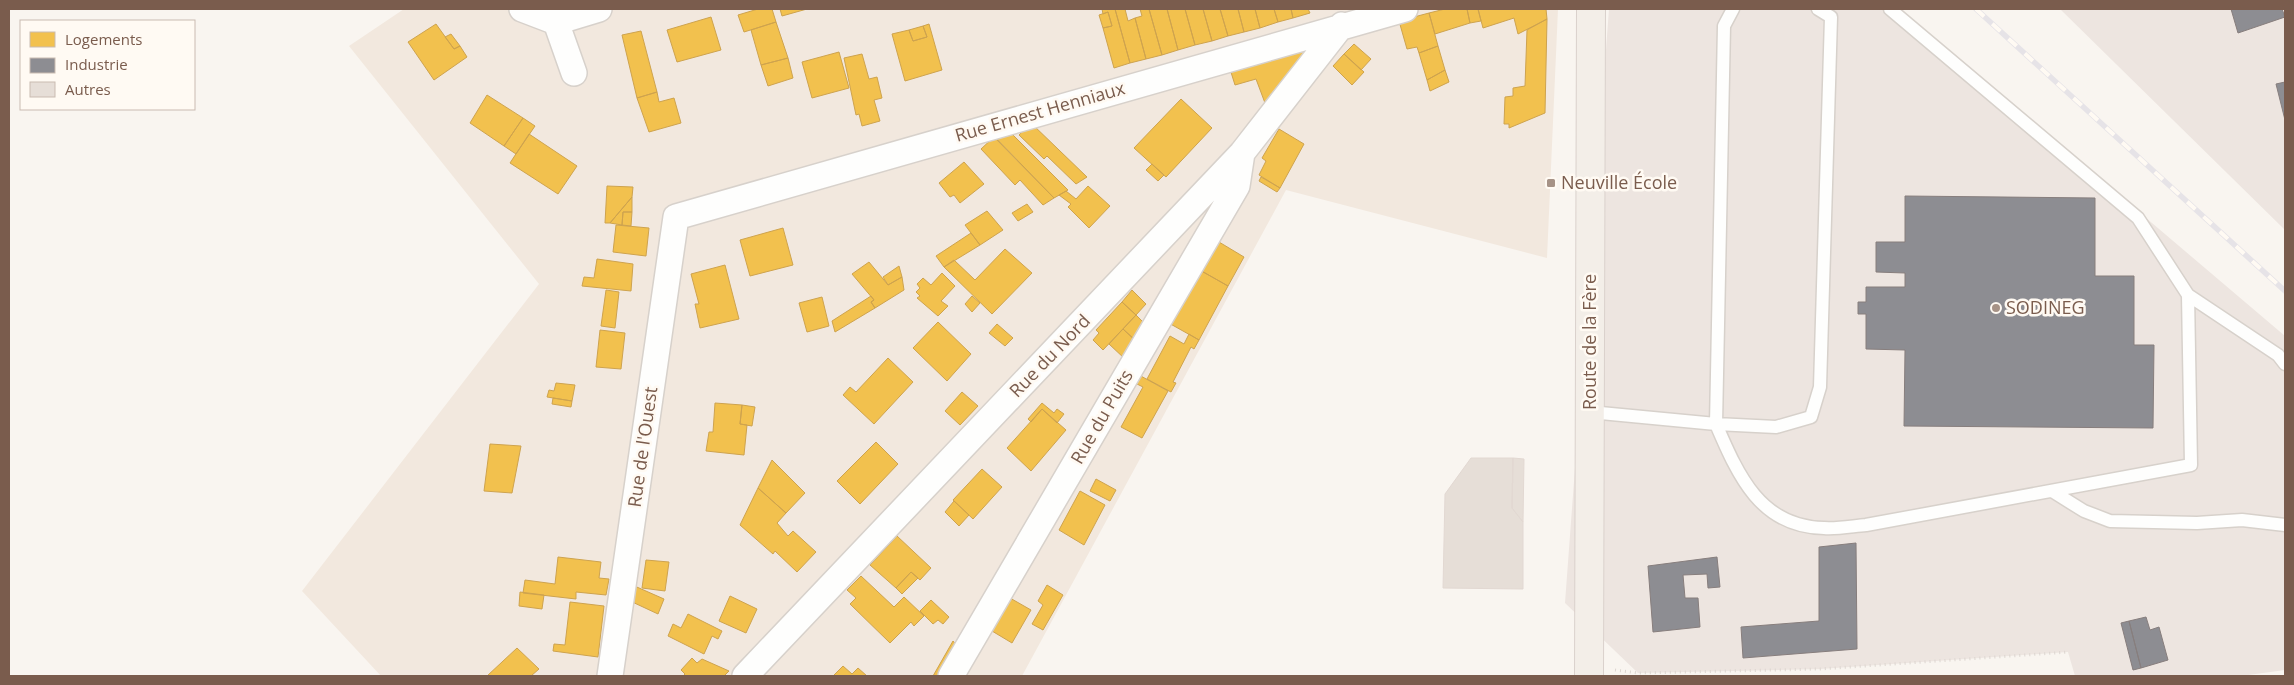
<svg xmlns="http://www.w3.org/2000/svg" width="2294" height="685" font-family="'Open Sans',sans-serif">
<style>
.residential{fill:#f2e8de}
.industrial{fill:#ede5e0}
.homes{fill:#f2c14e;stroke:#cea34e}
.industry{fill:#8d8d92;stroke:#877e7d}
.building{fill:#e6ded7;stroke:#e2d8d2}
.lines{fill:none;stroke-linecap:round;stroke-linejoin:round}
.service-casing{stroke:#d7d1cb;stroke-width:15}
.minor-casing{stroke:#d7d1cb;stroke-width:28}
.primary-casing{stroke:#dad1cc;stroke-width:30}
.path{stroke:#dcd5d0;stroke-width:3;stroke-dasharray:1 4;stroke-linecap:butt}
.service{stroke:#fefefd;stroke-width:12}
.minor{stroke:#fefefd;stroke-width:25}
.primary{stroke:#f3eee8;stroke-width:28}
.rail-casing{stroke:#e6e3e7;stroke-width:5.5}
.rail{stroke:#fffaf3;stroke-width:4;stroke-dasharray:11;stroke-linecap:butt}
.poi-dot{fill:#a69286;stroke:#fffaf3;stroke-width:2}
.labels{text-anchor:middle;stroke-width:5;stroke-linejoin:round;paint-order:stroke}
.street-label{font-size:18px;fill:#7a5c4d;stroke:#fffaf3}
.poi-label{font-size:18px;fill:#7a5c4d;stroke:#fffaf3;text-anchor:start}
</style>
<rect width="100%" height="100%" fill="#f9f5f0"/>
<!-- residential -->
<path class="residential" d="M404,9h1154l-11,249 -261,-68 -264,486h-641l-79,-85 237,-307 -190,-238z"/>
<!-- industrial -->
<path class="industrial" d="M1609,9h291l385,327v334l-44,6h-166l-7,-24 -248,17 -182,4 -73,-70z
M2060,9h225v221z"/>
<!-- homes -->
<path class="homes" d="M758,9h14l4,13 -32,10 -6,-17z
M780,9h27l-25,7z
M1102,9h13l15,54 -16,5 -11,-40 9,-2 -4,-14 -5,2z
M1115,9h10l3,12 7,-3 11,41 -16,4z
M1140,9h9l13,46 -16,4 -11,-41 7,-2z
M1149,9h18l11,41 -16,5z
M1167,9h18l10,36 -17,5z
M1185,9h18l9,32 -17,4z
M1203,9h17l8,27 -16,5z
M1220,9h18l6,23 -16,4z
M1238,9h17l5,19 -16,4z
M1255,9h19l4,13 -18,6z
M1274,9h17l2,9 -15,4z
M1291,9h17l2,4 -17,5z
M1445,9h22l3,14 -35,11 -6,-21z
M1467,9h11l3,12 -11,2z
M1478,9h68l1,10 -29,15 -4,-16 -31,10z
M1108,12l4,14 -9,2 -4,-13z
M1429,13l9,33 -19,7 -2,-6 -10,2 -8,-28z
M711,17l10,33 -44,12 -10,-32z
M1547,19l-2,94 -36,15v-4h-5l1,-27 8,-1v-8l12,-2 2,-56z
M776,22l12,36 -27,7 -10,-35z
M436,24l18,25 6,-3 7,11 -33,23 -26,-38z
M929,24l13,46 -37,11 -13,-47 17,-4 4,11 14,-4 -4,-11z
M923,26l4,11 -14,4 -4,-11z
M641,31l16,61 -20,6 -15,-63z
M451,34l9,12 -6,3 -9,-12z
M1354,44l17,15 -10,11 -17,-16z
M1438,46l7,24 -18,10 -8,-27z
M1306,47l6,5 -47,51 -9,-24 -21,6 -5,-16z
M839,52l10,36 -37,10 -10,-36z
M862,54l7,25 8,-2 5,21 -8,2 6,21 -18,5 -3,-12 -3,1 -12,-57z
M1344,54l20,18 -12,13 -19,-19z
M788,58l5,20 -25,8 -7,-21z
M1445,70l4,12 -19,9 -3,-11z
M657,92l2,10 15,-4 7,25 -32,9 -12,-34z
M487,95l36,23 -19,28 -34,-23z
M1181,99l31,29 -46,49 -32,-29z
M523,118l12,8 -19,28 -12,-8z
M1031,123l56,54 -11,7 -29,-28 -3,3 -25,-24z
M1279,129l25,15 -24,44 -21,-13 7,-14 -4,-3z
M1008,130l60,60 -14,8 -63,-65z
M529,134l48,32 -19,28 -48,-31z
M994,137l60,61 -11,7 -23,-25 -5,5 -34,-36z
M964,162l20,22 -24,19 -6,-8 -4,2 -11,-14z
M1152,164l12,11 -6,6 -12,-11z
M1261,177l19,11 -3,4 -18,-11z
M607,186l26,1 -1,10 -22,26h-5z
M1088,186l22,20 -21,22 -21,-21 3,-3 -12,-9 7,-4 10,8z
M632,197v15h-9l-1,13 -12,-2z
M1027,204l6,8 -15,9 -6,-8z
M987,211l16,19 -23,15 -15,-20z
M623,212h9l-1,14 -9,-1z
M616,225l33,3 -3,28 -33,-4z
M783,228l10,37 -43,11 -10,-36z
M971,233l9,12 -36,22 -8,-11z
M1214,239l30,18 -16,29 -30,-17z
M1005,249l27,24 -40,41 -48,-47 10,-7 21,20z
M597,259l36,5 -2,27 -49,-5 2,-9 10,1z
M869,262l19,23 14,-8 2,13 -29,18 -4,-6 3,-2 -22,-26z
M725,265l14,54 -39,9 -5,-24h4l-8,-30z
M899,266l3,11 -14,8 -5,-8z
M1198,269l30,17 -29,54 -32,-18z
M942,273l13,13 -14,15 7,5 -10,10 -21,-18 3,-2 -4,-4 4,-4 -3,-4 6,-6 8,7z
M606,290l13,2 -4,36 -14,-2z
M1132,290l14,14 -10,11 -14,-13z
M871,296l3,4 -3,2 4,6 -40,24 -3,-11z
M972,296l8,7 -8,9 -7,-8z
M822,297l7,29 -22,6 -8,-29z
M1122,302l14,13 -33,35 -10,-10 6,-7 -3,-3z
M1136,315l10,10 -10,16 -13,-12z
M938,322l33,32 -24,27 -34,-33z
M997,324l16,14 -8,8 -16,-13z
M1123,329l13,12 -11,18 -16,-15z
M600,330l25,3 -4,36 -25,-2z
M1189,334l10,6 -5,9 -3,-2 -18,35 3,1 -5,9 -24,-13 23,-43 14,8z
M888,358l25,24 -39,42 -31,-29 7,-8 6,5z
M1139,375l29,16 -26,47 -21,-11 22,-40 -8,-4z
M556,383l19,2 -3,16 -25,-4 2,-7 5,1z
M962,392l16,14 -18,19 -15,-14z
M553,398l19,3 -1,6 -19,-3z
M715,403l27,2 -2,19 7,1 -3,30 -38,-4 3,-19h4z
M1042,403l12,10 3,-4 7,5 -7,9 -15,-14 -11,13 -3,-3z
M742,405l13,2 -3,19 -12,-2z
M1042,409l24,21 -35,41 -24,-23z
M876,442l22,22 -38,40 -23,-23z
M490,444l31,2 -9,47 -28,-2z
M772,460l33,33 -19,20 -28,-25z
M982,469l20,18 -29,32 -20,-19z
M1096,479l20,11 -6,11 -20,-10z
M758,488l28,25 -9,10 11,13 5,-5 23,21 -19,20 -22,-21 -2,3 -33,-29z
M1080,491l25,14 -21,40 -25,-15z
M954,501l15,14 -10,11 -14,-14z
M897,536l34,32 -11,12 -9,-8 -15,16 -26,-23z
M558,557l43,5 -2,16 10,1 -3,16 -30,-3v7l-53,-6 2,-13 30,4z
M646,560l23,2 -4,29 -23,-3z
M911,572l7,6 -16,16 -6,-6z
M861,576l33,31 10,-10 20,19 -10,10 -3,-4 -21,21 -40,-39 6,-6 -9,-8z
M630,584l34,15 -6,15 -30,-14z
M1047,585l16,10 -20,35 -11,-6 11,-19 -5,-4z
M520,592l24,3 -2,14 -23,-3z
M730,596l27,13 -11,24 -27,-12z
M1010,598l21,12 -19,33 -20,-12z
M931,600l18,17 -6,7 -5,-4 -5,4 -13,-13z
M570,602l34,4 -6,51 -45,-6 1,-7 11,1z
M688,614l34,17 -4,8 -6,-3 -8,18 -36,-18 5,-12 8,4z
M953,641l6,7 -15,28h-11z
M517,648l22,21 -8,7h-44z
M692,658l5,5 5,-4 27,12 -5,5h-41l2,-2 -4,-4z
M843,666l9,8 6,-6 9,8h-34z"/>
<!-- industry -->
<path class="industry" d="M2231,9h51l3,8 -47,16z
M2285,82v38l-9,-36z
M1905,196l190,2v78h39v69h20l-1,83 -249,-2 1,-76 -39,-1v-35h-8v-12h8v-15h39v-14l-29,-1v-30h29z
M1856,543l1,106 -114,9 -2,-31 78,-6v-74z
M1717,557l3,30 -12,1 -1,-14 -24,1 2,23h13l2,29 -47,5 -5,-66z
M2146,617l4,13 9,-3 9,33 -27,8 -12,-47z
M2129,621l12,47 -8,2 -12,-47z"/>
<!-- building -->
<path class="building" d="M1471,458h42l-1,50 11,14v67l-80,-1 2,-94z
M1513,458l11,1 -1,63 -11,-14z"/>
<g class="lines">
<defs>
<path id="service" d="M1733,9l-9,17 -8,398c22,51 44,103 108,104 14,1 29,-2 42,-3l325,-60 -3,-170 -50,-77 -248,-209
M2188,295l90,60 7,9
M1590,412l126,12 60,3 35,-10 9,-30 11,-370 -13,-8
M2052,491l32,20 26,10 87,2 45,-3 43,5"/>
<path id="minor" d="M522,9l34,13 18,51
M556,22l43,-13
M610,676l66,-459 729,-208
M745,676l497,-523 100,-128
M951,676l286,-490 5,-33"/>
<path id="primary" d="M1589,676l2,-667"/>
</defs>
<!-- service casing -->
<use href="#service" class="service-casing"/>
<!-- minor casing -->
<use href="#minor" class="minor-casing"/>
<!-- primary casing -->
<use href="#primary" class="primary-casing"/>
<!-- path -->
<path class="path" d="M1615,670l23,3 182,-4 249,-17"/>
<!-- service -->
<use href="#service" class="service"/>
<!-- minor -->
<use href="#minor" class="minor"/>
<!-- primary -->
<use href="#primary" class="primary"/>
<defs>
<path id="rail" d="M1976,9l309,282"/>
</defs>
<!-- rail casing -->
<use href="#rail" class="rail-casing"/>
<!-- rail -->
<use href="#rail" class="rail"/>
</g>
<!-- markers -->
<g class="poi-dot">
<rect x="1546" y="178" width="10" height="10" rx="2.5"/>
<circle cx="1996" cy="308" r="5"/>
</g>
<g class="labels">
<!-- street labels -->
<g class="street-label">
<text transform="translate(1040 112) rotate(-16)" y="6">Rue Ernest Henniaux</text>
<text transform="translate(1590 342) rotate(-90)" y="6">Route de la Fère</text>
<text transform="translate(1050 356) rotate(-46)" y="6">Rue du Nord</text>
<text transform="translate(1102 417) rotate(-60)" y="6">Rue du Puits</text>
<text transform="translate(643 447) rotate(-82)" y="6">Rue de l'Ouest</text>
</g>
<!-- poi labels -->
<g class="poi-label">
<text x="1561" y="189">Neuville École</text>
<text x="2006" y="314">SODINEG</text>
</g>
</g>
<!-- border -->
<rect width="2294" height="685" fill="none" stroke="#7a5c4d" stroke-width="20"/>
<!-- legend -->
<rect x="20" y="20" width="175" height="90" fill="#fffaf3" stroke="#cabbb1"/>
<rect x="30" y="32" width="25" height="15" fill="#f2c14e" stroke="#cabbb1"/>
<text x="65" y="45" font-size="15" fill="#7a5c4d">Logements</text>
<rect x="30" y="58" width="25" height="15" fill="#8d8d92" stroke="#cabbb1"/>
<text x="65" y="70" font-size="15" fill="#7a5c4d">Industrie</text>
<rect x="30" y="82" width="25" height="15" fill="#e6ded7" stroke="#cabbb1"/>
<text x="65" y="95" font-size="15" fill="#7a5c4d">Autres</text>
</svg>
